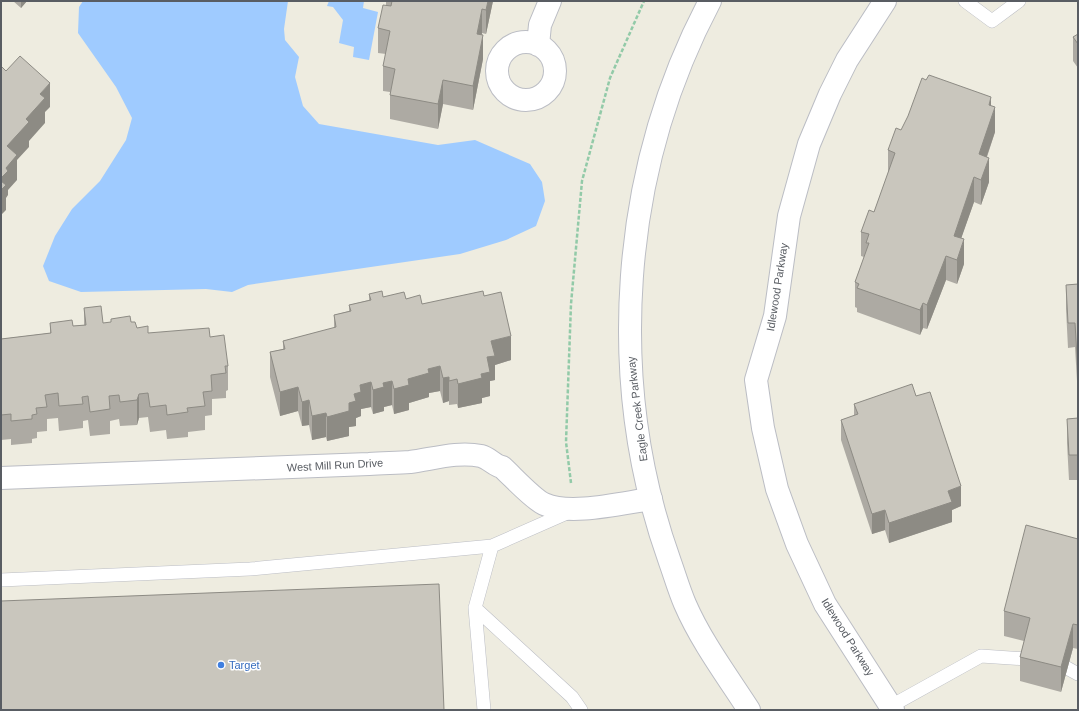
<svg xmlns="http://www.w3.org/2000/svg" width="1079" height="711" font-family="Arial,sans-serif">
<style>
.water{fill:#9fcbff}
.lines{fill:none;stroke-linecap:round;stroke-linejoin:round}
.service-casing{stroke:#bbbdc4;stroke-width:14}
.minor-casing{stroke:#bbbdc4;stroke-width:24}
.tertiary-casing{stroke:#bbbdc4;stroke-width:24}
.path{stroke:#92caa8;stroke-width:2.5;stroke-dasharray:4 2;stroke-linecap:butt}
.service{stroke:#fff;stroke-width:13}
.minor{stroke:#fff;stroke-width:22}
.tertiary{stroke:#fff;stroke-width:22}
.wall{fill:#adaaa3}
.shaded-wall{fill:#8d8b84}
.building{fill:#c9c6bd;stroke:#8d8b84}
.shop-dot{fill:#3f7fe0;stroke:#fff;stroke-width:1.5}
.labels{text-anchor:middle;stroke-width:3;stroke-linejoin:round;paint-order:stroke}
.street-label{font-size:11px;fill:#595d63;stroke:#fff}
.shop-label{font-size:11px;fill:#366cbe;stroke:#fff;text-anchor:start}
</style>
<rect width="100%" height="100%" fill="#eeece0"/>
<!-- water -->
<path class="water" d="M83,1h205l-4,28 1,11 14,17 -4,20 8,29 16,18 119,21 37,-5 55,24 12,18 3,19 -9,25 -30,14 -46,14 -212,31 -16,7 -26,-3 -125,3 -32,-11 -6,-15 12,-30 17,-27 28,-28 26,-41 6,-22 -16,-31 -38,-54 1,-26z
M329,1h35l-1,7 15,4 -9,48 -16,-3 1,-10 -15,-4 4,-23 -10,-13 -6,-1z"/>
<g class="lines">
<defs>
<path id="service" d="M965,1l27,20 27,-20
M1,580l249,-11 242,-23
M475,608l97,89 9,13
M1067,668l11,6
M891,706l90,-50 45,3
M484,710l-9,-102 17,-62 77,-34"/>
<path id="minor" d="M885,1l-38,59 -17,34 -21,50 -20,72 -14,100 -19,64 7,48 14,61 20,55 28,60 68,106
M497 71a29 29 0 1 1 58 0a29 29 0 1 1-58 0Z
M538,45l2,-20 10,-24
M1,478l368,-14c14,-1 27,-1 41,-2 23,-3 48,-11 71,-6 8,2 14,10 21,11 11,10 31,32 42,37 26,12 78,-1 107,-5"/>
<path id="tertiary" d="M710,1c-90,170 -105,380 -40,561 5,14 9,28 15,42 16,37 42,72 64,106"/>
</defs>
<!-- service casing -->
<use href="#service" class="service-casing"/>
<!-- minor casing -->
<use href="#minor" class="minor-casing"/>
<!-- tertiary casing -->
<use href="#tertiary" class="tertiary-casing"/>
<!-- path -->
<path class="path" d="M571,483l-5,-41 5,-138 11,-123 28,-103 34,-77"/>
<!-- service -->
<use href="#service" class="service"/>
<!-- minor -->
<use href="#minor" class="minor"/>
<!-- tertiary -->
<use href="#tertiary" class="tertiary"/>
</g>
<!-- wall -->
<path class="wall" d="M13,1h14l-6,7z
M386,1h107l-7,33 -4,-1v2l1,24 -10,51 -30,-6 -5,25 -48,-10v-27l-7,-1v-25l3,-12 -8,-1v-25l8,-23z
M1078,34v34l-5,-7v-24z
M991,106l4,26 -8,25 2,25 -8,23 -7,-3 -13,36 3,26 -7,20 -11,-4 -19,49 -4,-1 -3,7 -63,-23v-4l-2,-1v-25l9,-25 -3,-1v-24l13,-20 14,-37v-25l13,-20z
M1078,284v114l-3,-51 -7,1 -2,-39v-24z
M369,294l14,3 23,2 16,5 62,-8 27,64 -16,5v15l-5,1v15l-8,2v5l-24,5 -1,-4 -8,1v-4l-6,2 -3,-12 -11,2v4l-20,6v7l-15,4 -2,-9 -8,2v4l-11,3 -2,-7 -10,2v7l-5,2v8l-7,1v9l-22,5 -1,-4 -14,3 -3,-15 -7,1 -4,-15 -18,5 -10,-39v-25l13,-3v-8l51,-13v-13l15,-4v-6l20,-5z
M84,308l19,15 28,-1 6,6 11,5 62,4 18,29v24l-2,1v7l-14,1v16l-7,1v14l-17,2v5l-21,2 -1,-9 -16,2 -2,-15 -9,1 -2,7 -17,1 -1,-7 -9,2v13l-20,2 -2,-16 -5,1v7l-24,3 -1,-13 -11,1v12l-10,1v6l-5,1v4l-21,2v-6l-10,1v-101l49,-6v-10l23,3 11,-1z
M916,396l45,110 -9,4v12l-63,21 -4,-13 -13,4 -31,-94v-20l13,-4v-12z
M1078,418v62h-9l-2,-37v-24z
M1078,539v110l-5,-1 -12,44 -41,-11v-24l4,-16 -20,-5v-25z"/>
<!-- shaded-wall -->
<path class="shaded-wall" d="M21,1h6l-6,7z
M488,1h5l-7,33v-24z
M482,9v24l-5,25v-24z
M483,35v24l-10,51v-24z
M443,80v24l-5,25v-25z
M50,83v24l-5,5v11l-16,18v6l-12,13v20l-9,10v5l-2,3v12l-5,5v-37l6,-32 19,-27 14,-25z
M991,97v22l4,-12v25l-16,47v-25l10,-49z
M989,158v24l-8,23v-25z
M974,177v25l-20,57v-23z
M964,239v25l-7,20v-24z
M946,256v24l-19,49v-24z
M923,303v25l-3,7v-25z
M511,336v24l-16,5v15l-5,1v15l-8,2v5l-24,5v-24l23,-10 6,-17 4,-16z
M440,366v25l-11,2v4l-20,6v7l-15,4v-25l14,-10 20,-10z
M449,377v24l-6,2v-25z
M392,381v24l-8,2v4l-11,3v-24l10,-7z
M371,382v25l-10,2v7l-5,2v8l-7,1v9l-22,5v-24l22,-14 11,-18z
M298,387v24l-18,5v-24z
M139,394v24l-2,7v-25z
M309,400v25l-7,1v-24z
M326,413v24l-14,3v-24z
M961,486v20l-9,4v12l-63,21v-20l59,-32z
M885,510v20l-13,4v-20z
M1073,624v24l-12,44v-25z"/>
<!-- building -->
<path class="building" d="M392,1h96l-2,9 -4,-1 -5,25 6,1 -10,51 -30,-6 -5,24 -48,-9 5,-26 -12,-3 7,-35 -12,-3 5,-23 8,1z
M1078,34v10l-5,-7z
M20,56l30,27 -10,11 5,4 -19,21 3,3 -22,24 10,9 -11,13 2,3 -7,7v-112l5,5z
M929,75l62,22 -2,8 6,2 -16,47 10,4 -8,22 -7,-3 -20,59 10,3 -7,21 -11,-4 -19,49 -4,-2 -3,7 -63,-22 2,-4 -4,-2 14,-39h-3l3,-9 -8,-2 8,-22 5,2 21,-59 -7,-3 8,-22 5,2 7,-14 14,-38 4,2z
M1,181l5,4 -5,5z
M1078,284v89l-3,-50h-7l-2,-38z
M382,291l1,6 21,-5 2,7 14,-4 2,9 61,-13 1,5 17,-4 10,44 -20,5 4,15 -8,1 3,15 -9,2 1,4 -24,6 -1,-5 -8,2v-4l-6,1 -3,-12 -12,3 1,4 -21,6 1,6 -15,4 -2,-8 -9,2 1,4 -11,3 -2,-8 -11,3 1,7 -7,2 2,7 -7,2v8l-22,6 -1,-4 -14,3 -3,-16 -7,2 -4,-15 -18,5 -10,-40 15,-3 -2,-8 53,-14 -2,-12 17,-4 -2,-6 22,-5 -2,-6z
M101,306l2,17 8,-1v-3l19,-3 1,6h4l2,6 11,-2v7l61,-5 1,9 14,-2 4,31h-3l1,7 -15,2 1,16 -9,1 2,14 -18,2 1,4 -21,3 -1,-10 -16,2 -2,-14 -9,1 -2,6 -17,2 -1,-7 -10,1 1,13 -20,3 -2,-16 -6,1 1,7 -24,2 -1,-13 -13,2 2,12 -11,1 1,6 -5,1v4l-21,2v-7l-10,1v-76l50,-6 -1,-10 22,-3 1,6 13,-1 -2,-17z
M912,384l4,12 14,-4 31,94 -13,5 4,11 -63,21 -4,-13 -13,4 -31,-94 17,-6 -4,-10z
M1078,418v37h-9l-2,-36z
M1026,525l52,14v86l-5,-1 -12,43 -41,-10 10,-39 -26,-7z
M439,584l5,126h-443v-109z"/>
<!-- markers -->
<circle class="shop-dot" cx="221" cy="665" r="4"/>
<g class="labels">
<!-- street labels -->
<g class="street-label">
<text transform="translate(777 287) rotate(-81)" y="4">Idlewood Parkway</text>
<text transform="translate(637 409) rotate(-97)" y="4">Eagle Creek Parkway</text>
<text transform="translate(335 465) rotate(-3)" y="4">West Mill Run Drive</text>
<text transform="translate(848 637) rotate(58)" y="4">Idlewood Parkway</text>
</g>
<!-- shop labels -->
<g class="shop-label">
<text x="229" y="669">Target</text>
</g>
</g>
<!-- border -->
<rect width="1079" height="711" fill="none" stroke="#595d63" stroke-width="4"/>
</svg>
